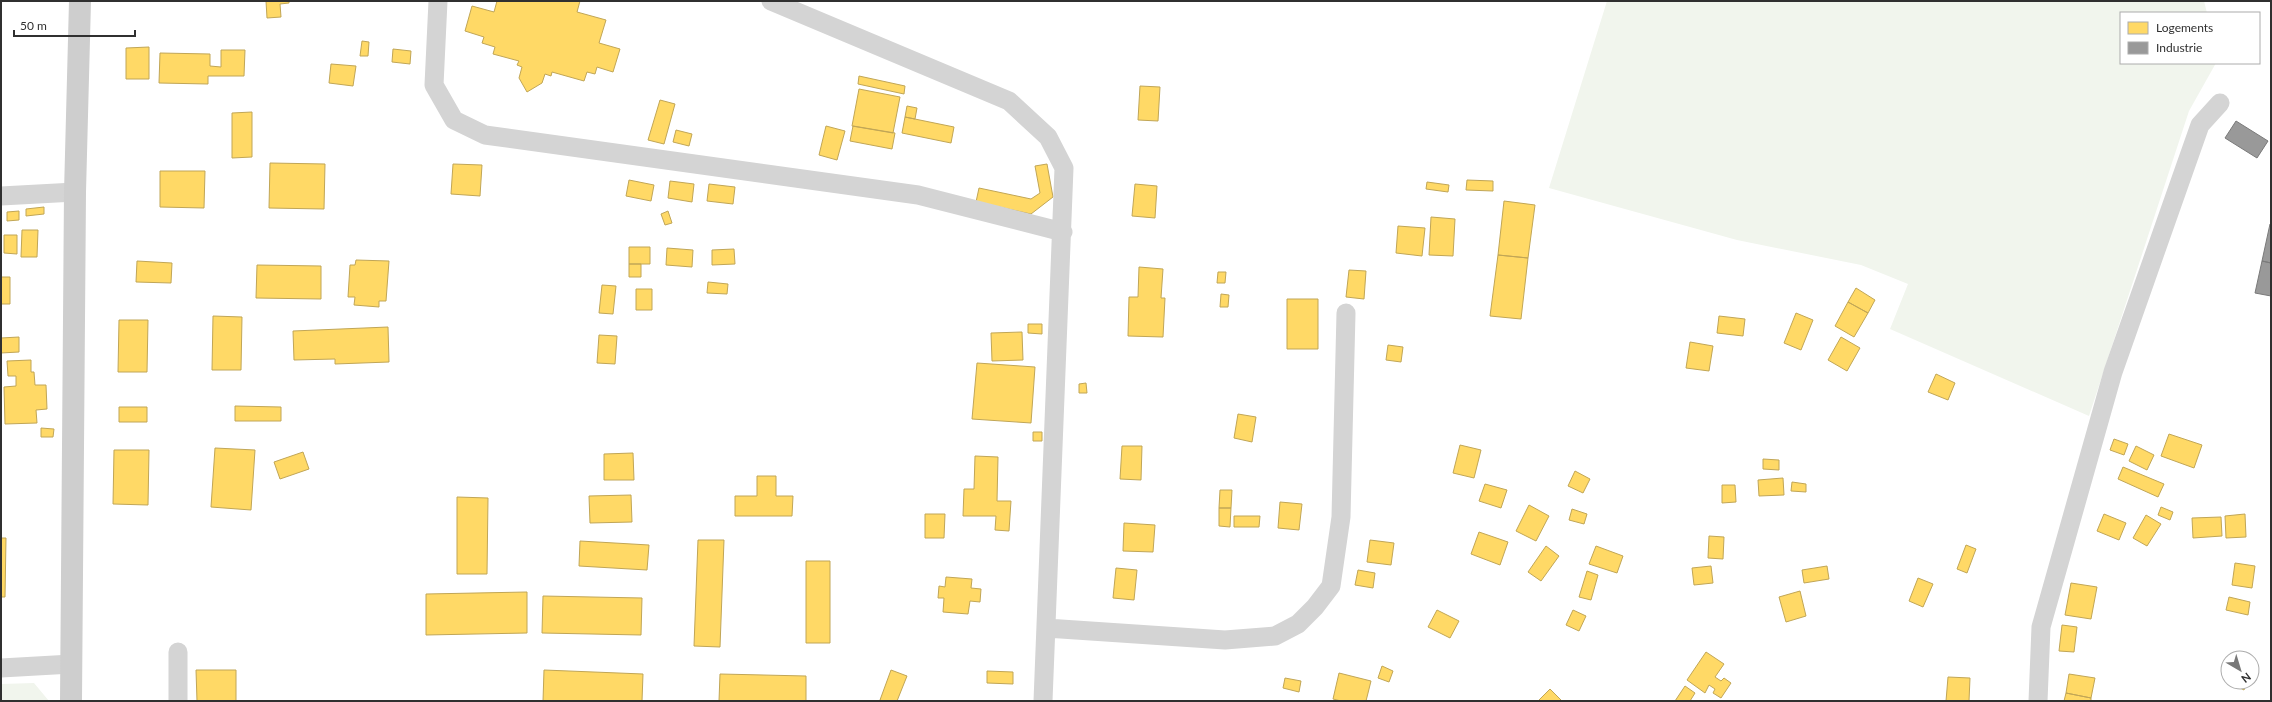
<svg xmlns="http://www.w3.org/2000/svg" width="2272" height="702" font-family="Lato,sans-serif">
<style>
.green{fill:#f1f5ed}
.homes{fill:#ffd966;stroke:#c1a656}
.industry{fill:#999;stroke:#7a7a7a}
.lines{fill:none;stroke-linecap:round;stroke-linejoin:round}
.street{stroke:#d4d4d4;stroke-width:19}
.secondary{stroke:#cecece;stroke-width:22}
</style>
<rect width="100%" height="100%" fill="#fff"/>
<!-- green -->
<path class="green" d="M1607,1h597l3,12h-86v50h95l-27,48 -100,305 -199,-87 18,-45 -47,-19 -124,-25 -188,-52z
M34,683l15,18h-48v-17z"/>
<!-- homes -->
<path class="homes" d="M266,1h23v2l-9,1 1,13 -14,1z
M497,1h83l-3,11 29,8 -7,23 21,6 -7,23 -16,-5 -2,7 -8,-2 -3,9 -32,-9 -1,4 -6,-2 -3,9 -15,9 -8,-14 3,-11 -5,-2 2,-4 -26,-7 2,-7 -13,-4 2,-6 -19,-6 7,-25 22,6z
M362,41l7,1 -1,14h-8z
M149,47v32h-23v-31z
M393,49l18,2 -1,13 -18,-2z
M221,50h24l-1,26h-36v8l-49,-1 1,-30 50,1v12l11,1z
M331,64l25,2 -3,20 -24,-3z
M859,76l46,10 -1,8 -46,-10z
M1140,86l20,1 -2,34 -20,-1z
M859,89l41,8 -7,36 -41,-7z
M660,100l15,4 -11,40 -16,-4z
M907,106l10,2 -2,11 -10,-2z
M252,112v45l-20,1v-45z
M905,117l49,10 -3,16 -49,-10z
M826,126l19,5 -8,29 -18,-5z
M853,126l42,7 -3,16 -42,-8z
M676,130l16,4 -3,12 -16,-4z
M270,163l55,1 -1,45 -55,-1z
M453,164l29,1 -2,31 -29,-2z
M1047,164l6,33 -22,17 -55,-12 3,-14 52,11 9,-6 -5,-27z
M160,171h45l-1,37 -44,-1z
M629,180l25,5 -3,16 -25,-5z
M1467,180l26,1v10l-27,-1z
M670,181l24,3 -2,18 -24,-4z
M1427,182l22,3 -1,7 -22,-3z
M709,184l26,3 -2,17 -26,-3z
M1135,184l22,2 -2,32 -23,-2z
M1504,201l31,4 -7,53 -30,-3z
M44,207v7l-18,2v-7z
M19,211v9l-12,1v-9z
M668,211l4,12 -7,2 -4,-11z
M1431,217l24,2 -2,37 -24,-1z
M1398,226l27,2 -3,28 -26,-3z
M22,230h16l-1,27h-16z
M4,235h13v19l-13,-1z
M629,247h21v17h-21z
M667,248l26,2 -1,17 -26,-2z
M734,249l1,15 -23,1v-15z
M1498,255l30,3 -7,61 -31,-3z
M356,260l33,1 -3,40h-7v6l-25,-2 1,-8h-7l2,-32h5z
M137,261l35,2 -1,20 -35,-1z
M629,264h12v13h-12z
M257,265l64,1v33l-65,-1z
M1139,267l24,2 -2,29h4l-2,39 -35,-1 1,-39h9z
M1349,270l17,1 -2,28 -18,-2z
M1218,272h8l-1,11h-8z
M1,277h9v27h-9z
M708,282l20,2 -1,10 -20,-1z
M602,285l14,1 -3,28 -14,-1z
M1856,288l19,12 -7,13 -20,-11z
M636,289h16v21h-16z
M1221,294l8,1 -1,12h-8z
M1287,299h31v50h-31z
M1848,302l20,11 -14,24 -19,-11z
M1796,313l17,7 -12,30 -17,-7z
M213,316l29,1 -1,53h-29z
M1719,316l26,3 -2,17 -26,-3z
M119,320h29l-1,52h-29z
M1028,324h14v10l-14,-1z
M388,327l1,35 -54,2v-5l-41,1 -1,-29z
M1022,332l1,28 -31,1 -1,-28z
M599,335l18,1 -2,28 -18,-1z
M19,337v15l-18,1v-15z
M1841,337l19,11 -13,23 -19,-11z
M1690,342l23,4 -4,25 -23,-3z
M1388,345l15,2 -2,15 -15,-2z
M31,360v12h3l1,13h11l1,24 -11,1 1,13 -32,1 -1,-37 12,-1v-10h-8l-1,-15z
M977,363l58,4 -4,56 -59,-4z
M1936,374l19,9 -7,17 -20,-8z
M1086,383l1,10h-8v-9z
M235,406l46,1v14h-46z
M119,407h28v15h-28z
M1238,414l18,3 -4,25 -18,-4z
M41,428l13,1 -1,8h-12z
M1033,432h9v9h-9z
M2169,434l33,11 -8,23 -33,-12z
M2114,439l14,5 -4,11 -14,-5z
M1460,445l21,5 -7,28 -21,-5z
M1122,446h20l-1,34 -21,-1z
M2136,446l18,9 -7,15 -18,-9z
M215,448l40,2 -4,60 -40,-3z
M114,450h35l-1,55 -35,-1z
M303,452l6,17 -29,10 -6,-17z
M633,453l1,27h-30v-26z
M975,456l23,1 -1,44h14l-2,30 -14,-1 1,-14h-33l1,-27h10z
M1763,459l16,1v10l-16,-1z
M2123,467l41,17 -6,13 -40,-18z
M1575,471l15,8 -7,14 -15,-7z
M757,476h19v20h17l-1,20h-57v-20h22z
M1783,478l1,17 -25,1 -1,-16z
M1792,482l14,2v8l-15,-1z
M1485,484l22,6 -6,18 -22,-7z
M1722,485h13l1,17 -14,1z
M1220,490h12l-1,18h-12z
M631,495l1,27 -42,1 -1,-27z
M457,497l31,1 -1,76h-30z
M1280,502l22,2 -3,26 -21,-2z
M1529,505l20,11 -13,25 -20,-10z
M2161,507l12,5 -3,8 -12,-5z
M1219,508h12l-1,19 -11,-1z
M1572,509l15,5 -3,10 -15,-4z
M925,514h20l-1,24h-19z
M2104,514l22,9 -7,17 -22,-9z
M2245,514l1,23 -20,1 -1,-22z
M2146,515l15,9 -14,22 -14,-8z
M1234,516h26l-1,11h-25z
M2221,517l1,19 -29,2 -1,-20z
M1124,523l31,2 -2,27 -30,-1z
M1479,532l29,10 -8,23 -29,-11z
M1709,536l15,1 -1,22 -15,-1z
M1,538h5l-1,59h-4z
M698,540h26l-4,107 -26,-1z
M1370,540l24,3 -3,22 -24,-3z
M580,541l69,4 -2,25 -68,-4z
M1966,545l10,4 -9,24 -10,-4z
M1546,546l13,10 -18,25 -13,-9z
M1596,546l27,10 -6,17 -28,-9z
M806,561h24v82h-24z
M2235,563l20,3 -3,22 -20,-3z
M1711,566l2,17 -19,2 -2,-17z
M1827,566l2,13 -25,4 -2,-13z
M1116,568l21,2 -3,30 -21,-2z
M1358,570l17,3 -2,15 -18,-3z
M1587,571l11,4 -7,25 -12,-3z
M946,577l26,2 -1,9 10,1 -1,13 -10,-1 -2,13 -25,-2 1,-14h-6l1,-12 6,1z
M1918,578l15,6 -10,23 -14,-6z
M2071,583l26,4 -6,32 -26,-4z
M1800,591l6,25 -20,6 -7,-25z
M527,592v41l-101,2v-41z
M543,596l99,2 -1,37 -99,-2z
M2229,597l21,5 -2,13 -22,-5z
M1437,610l22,11 -9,17 -22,-11z
M1573,610l13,6 -7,15 -13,-6z
M2062,625l15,2 -3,25 -15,-1z
M1706,652l18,12 -9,13 6,4 3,-3 7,5 -10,15 -8,-5 2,-4 -6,-4 -4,8 -18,-13z
M1382,666l11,5 -4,11 -11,-4z
M196,670h40v31h-39z
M544,670l99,4 -1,27h-99z
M891,670l16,6 -10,25h-14l-3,-1z
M987,671l26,1v12l-26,-1z
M1339,673l32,8 -5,20h-25l-8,-2z
M720,674l86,2v25h-87z
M2069,674l26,4 -4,20 -25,-5z
M1948,677l22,1 -1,23h-23z
M1285,678l16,3 -2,11 -16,-4z
M2229,682h18l-3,8z
M1685,686l10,7 -5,8h-15z
M1550,689l12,12h-24z
M2066,693l25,5v3h-27z"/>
<!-- industry -->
<path class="industry" d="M2236,121l32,20 -11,17 -32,-20z
M2270,224l1,1v38l-9,-2z
M2262,261l9,2v33l-16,-3z"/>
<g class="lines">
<!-- street -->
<path class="street" d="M438,1l-4,84 20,35 31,15 433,60 145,37
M771,1l238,100 39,36 16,31 -21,533
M1,196l74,-4
M1046,628l179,12 50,-4 23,-12 17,-17 16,-21 10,-69 5,-204
M1,668l71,-4
M178,701v-49
M2038,701l3,-74 72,-255 87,-247 20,-22"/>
<!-- secondary -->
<path class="secondary" d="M71,701l4,-509 5,-191"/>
</g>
<!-- border -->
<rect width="2272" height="702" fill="none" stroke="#303030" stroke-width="4"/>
<!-- legend -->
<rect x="2120" y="12" width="140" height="52" fill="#ffffff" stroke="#acacac"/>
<rect x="2128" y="22" width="20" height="12" fill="#ffd966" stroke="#acacac"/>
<text x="2156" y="32" font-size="12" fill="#303030">Logements</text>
<rect x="2128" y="42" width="20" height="12" fill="#999999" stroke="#acacac"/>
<text x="2156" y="52" font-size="12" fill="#303030">Industrie</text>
<!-- north arrow -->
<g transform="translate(2240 670) rotate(142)"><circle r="19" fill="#ffffff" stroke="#acacac"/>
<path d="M0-3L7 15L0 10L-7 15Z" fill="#787878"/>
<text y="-6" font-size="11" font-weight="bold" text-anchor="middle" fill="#303030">N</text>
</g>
<!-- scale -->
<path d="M14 30v6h121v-6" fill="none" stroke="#303030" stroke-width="2"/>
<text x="20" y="30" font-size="12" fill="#303030" stroke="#ffffff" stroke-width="3" paint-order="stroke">50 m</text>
</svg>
